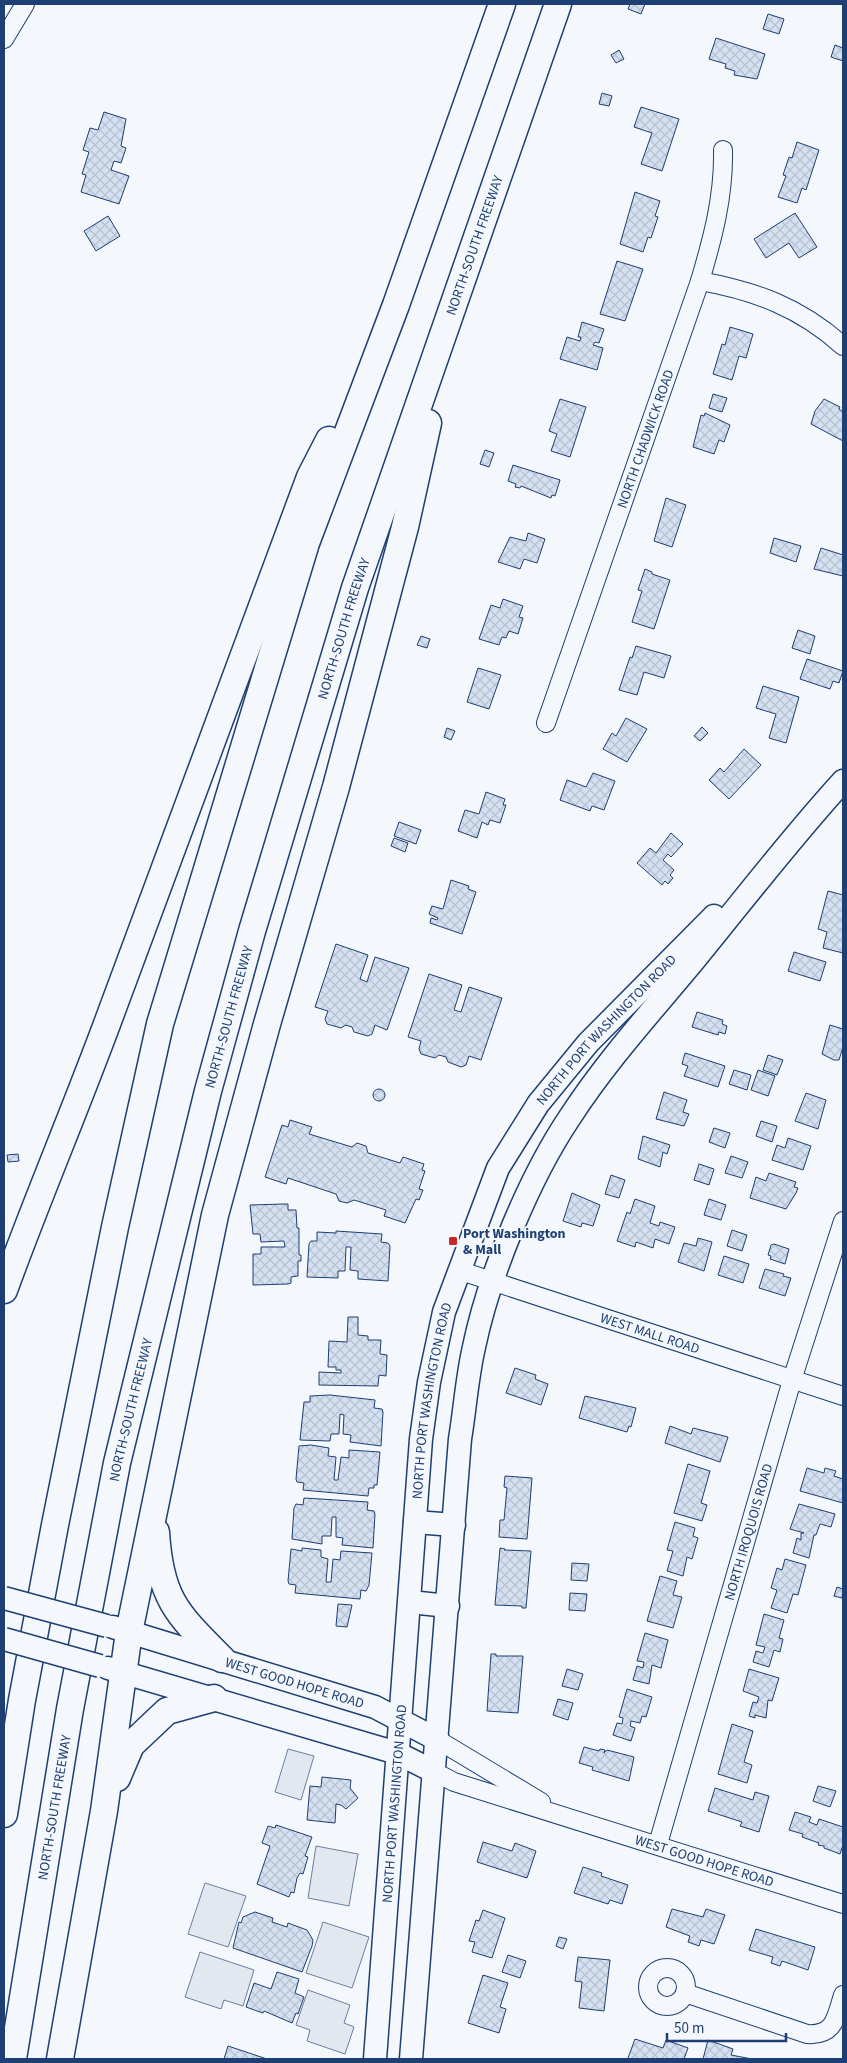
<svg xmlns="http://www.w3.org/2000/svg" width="847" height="2063" font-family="'Source Sans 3',sans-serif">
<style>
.parking{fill:#e3e8f0;stroke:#687fa3}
.building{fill:url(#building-cross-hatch);stroke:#1d3f73}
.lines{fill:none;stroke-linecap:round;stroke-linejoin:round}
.minor-casing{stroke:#1d3f73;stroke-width:20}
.major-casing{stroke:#1d3f73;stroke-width:25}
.highway-casing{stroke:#1d3f73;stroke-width:29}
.minor{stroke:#f4f7fb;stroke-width:18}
.major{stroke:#f4f7fb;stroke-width:22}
.highway{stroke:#f4f7fb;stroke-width:26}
.major-bridge-casing{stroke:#1d3f73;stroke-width:25;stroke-linecap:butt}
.major-bridge{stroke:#f4f7fb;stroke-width:22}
.poi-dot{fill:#c62828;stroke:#f4f7fb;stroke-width:2}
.labels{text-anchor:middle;stroke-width:4;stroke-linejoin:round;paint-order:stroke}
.street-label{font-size:14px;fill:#1d3f73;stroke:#f4f7fb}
.poi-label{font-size:14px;font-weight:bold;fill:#1d3f73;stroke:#f4f7fb;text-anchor:start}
</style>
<defs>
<pattern id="building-cross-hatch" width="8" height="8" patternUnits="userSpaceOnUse" patternTransform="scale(1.25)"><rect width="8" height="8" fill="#d5e0f0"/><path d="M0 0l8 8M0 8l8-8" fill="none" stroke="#b6c1d1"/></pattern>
</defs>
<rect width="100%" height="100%" fill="#f4f7fb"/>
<!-- parking -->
<path class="parking" d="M288,1749l26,7 -13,44 -26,-8z
M316,1846l42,8 -9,52 -41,-8z
M205,1883l41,13 -18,51 -40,-13z
M323,1922l46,15 -17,51 -46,-15z
M200,1952l54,18 -11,36 -19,-6 -3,9 -36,-12z
M308,1990l42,15 -6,18 10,4 -9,27 -38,-13 3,-11 -14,-5z"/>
<!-- building -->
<path class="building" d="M630,4h15l-4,10 -13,-5z
M768,14l16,5 -5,15 -16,-5z
M716,38l49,16 -8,25 -23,-4 1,-4 -10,-3 1,-4 -17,-5z
M835,45l8,3v13l-12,-4z
M619,50l5,9 -8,4 -5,-8z
M602,93l10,3 -3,10 -10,-2z
M641,107l38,12 -17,52 -21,-7 11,-31 -18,-6z
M104,112l22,7 -5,27 5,2 -5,15 -7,-2 -3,9 18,6 -10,28 -38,-12 5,-17 -4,-1 7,-22 -6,-2 7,-22 8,2z
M797,142l22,8 -13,40 -4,-2 -5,15 -19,-6 8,-21 -3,-1 6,-18 3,1z
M635,192l25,9 -5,15 3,1 -7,21 -3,-1 -5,15 -23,-8z
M795,213l22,34 -18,11 -10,-15 -23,15 -12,-19z
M108,216l12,20 -24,15 -12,-20z
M617,261l26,8 -18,52 -25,-7z
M582,322l22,7 -5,14 -4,-1 -2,3 10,3 -6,22 -37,-11 7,-22 13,4 1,-4h-3z
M730,327l23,7 -7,24 -7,-2 -7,24 -19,-6 9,-30 3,1z
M713,394l14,4 -5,14 -13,-4z
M560,399l26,8 -16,50 -19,-6 6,-17 -8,-3z
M824,399l16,8 -1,2 4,3v29l-32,-17 4,-13z
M705,413l25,12 -6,17 -5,-2 -5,14 -21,-7 8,-32 3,1z
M485,450l9,3 -5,14 -9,-3z
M513,465l47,15 -5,16 -3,-1 -1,3 -30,-12 -1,2 -5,-1 1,-3 -8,-3z
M666,498l20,7 -14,42 -18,-6z
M528,533l17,6 -8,24 -13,-4 -4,10 -22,-7 12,-25 16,4z
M774,538l27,8 -5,16 -26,-9z
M821,548l22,7v21l-29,-7z
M645,569l7,3v2l18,6 -16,49 -22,-7 10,-31 -4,-1z
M503,599l20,7 -4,11 4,1 -5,16 -9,-3 -3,7 -4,-1 -3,8 -20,-6 12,-34 9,3z
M798,630l17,6 -5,18 -18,-6z
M421,636l9,3 -3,9 -10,-3z
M636,646l35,10 -7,22 -20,-6 -7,23 -18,-5 11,-33 2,1z
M807,659l36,12 -4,12 -6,-2 -3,8 -30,-10z
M478,668l23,7 -12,34 -22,-7z
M763,686l36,11 -13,46 -17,-5 7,-24 -20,-6z
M626,718l21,11 -20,33 -24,-13 9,-16 4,3z
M702,727l6,6 -8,8 -6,-5z
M447,728l8,3 -4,9 -7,-3z
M744,749l17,16 -32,34 -20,-19 11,-12 4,4z
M593,773l22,8 -11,29 -12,-4 -2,5 -30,-11 7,-20 19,7z
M486,792l19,7 -2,6h3l-6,18 -10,-3 -2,5 -6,-3 -5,16 -19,-7 7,-21 14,4z
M399,822l22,8 -5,14 -22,-8z
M671,833l12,11 -12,13 -3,-3 -5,6 11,10 -4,5 3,3 -5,6 -3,-3 -3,4 -25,-22 13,-15 6,5z
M394,838l14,5 -3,9 -14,-6z
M451,880l18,6 -1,3 8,3 -14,42 -32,-11 1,-5 6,2 1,-2 -9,-4 3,-8 11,3z
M828,891l15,4v58l-20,-5 4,-16 -9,-3z
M336,944l32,11 -8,24 7,3 8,-25 34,11 -22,62 -12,-5 -3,9 -4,2 -14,-4 -2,-5 -6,-2 -5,3 -14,-4 -2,-5 3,-8 -13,-4z
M794,952l32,10 -6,19 -32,-10z
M429,974l33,11 -8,25 7,2 8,-25 33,11 -21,62 -12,-4 -3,9 -5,2 -13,-5 -2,-5 -7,-2 -4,3 -14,-4 -2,-5 2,-8 -13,-4z
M697,1012l26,8 -1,4 5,2 -2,8 -6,-2 -1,3 -26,-8z
M830,1025l13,4v18l-4,13h-5l-12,-6z
M685,1053l40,13 -7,21 -34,-11 4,-10 -6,-2z
M768,1055l15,5 -6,15 -14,-5z
M734,1070l17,5 -4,15 -18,-6z
M758,1070l17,6 -7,20 -17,-6z
M373 1095a6 6 0 1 1 12 0a6 6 0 1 1-12 0Z
M664,1092l23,8 -4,12 6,2 -5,12 -28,-7z
M806,1093l20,7 -8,29 -23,-8z
M290,1120l22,7 -3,7 43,13 5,-4 9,3 2,7 32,10 3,-6 21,7 -2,6 3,1 -6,18 4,1 -4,10 -3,-1 -11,24 -21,-7 2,-6 -32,-10 -7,3 -8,-2 -3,-7 -48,-16 -2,6 -21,-7 17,-52 6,2z
M761,1121l16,5 -5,16 -16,-6z
M714,1128l16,5 -5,15 -16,-6z
M643,1136l27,9 -3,9 -4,-2 -3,15 -22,-8z
M788,1138l23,8 -8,24 -31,-10 5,-15 8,3z
M18,1154l1,7 -11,1 -1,-7z
M731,1156l17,6 -6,16 -17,-5z
M699,1164l15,5 -5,16 -15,-5z
M769,1173l27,9 -2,5 4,1 -2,5 -10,16 -36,-11 6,-21 10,4z
M611,1175l14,5 -6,18 -14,-4z
M572,1193l28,12 -7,21 -11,-3 -1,4 -18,-6z
M635,1199l20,7 -5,17 9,3 1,-4 15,5 -6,17 -14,-5 -2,9 -17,-6 -1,5 -18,-6 10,-29 3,2z
M709,1199l17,6 -5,15 -17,-5z
M284,1204h4v6h8l1,18h2v27h2v6h-3v15l-7,1v6l-3,1 -35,1v-31h8v-7h24l-1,-6 -23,1 -1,-8h-7l-3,-29z
M732,1230l15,5 -5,16 -15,-5z
M336,1231l46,3 -1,8 7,1 2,3 -2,35 -30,-2v-8l-8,-1 1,-23h-5l-1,24h-7v7l-31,-1 2,-33 2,-3h6v-9l19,1z
M698,1238l14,4 -8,29 -26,-9 6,-19 12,3z
M774,1244l15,5 -4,15 -15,-5 1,-3 -3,-1 3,-10z
M724,1256l25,8 -6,19 -25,-8z
M765,1269l19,5 -1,2 8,2 -6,18 -26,-8z
M348,1317h10v18l10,1v4h13l-1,14 7,1 -1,21 -7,-1 -1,11 -59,-1v-13l22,1v-3h-5v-3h-8l1,-26 18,1z
M515,1368l21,7 -1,4 13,5 -7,21 -35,-12z
M330,1395l45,5 -1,8 8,1 1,3 -2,34 -31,-4 1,-7 -8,-1 1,-19 -4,-1 -1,20h-8l-1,7 -30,-1 4,-38h6v-6z
M585,1396l51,12 -5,19 -2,-1 -2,6 -48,-14z
M670,1426l21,8 2,-6 35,9 -8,25 -55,-19z
M311,1445l18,3 -1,8 8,1 -2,23h4l3,-23 8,1v-8l31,2 -3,33h-3v3h-5l-1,8 -65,-6 1,-7 -7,-1 -1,-3 3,-33z
M688,1464l22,7 -9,32 6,2 -5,16 -28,-8z
M807,1468l17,5 1,-5 11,3 -2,5 9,3v24l-43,-12z
M505,1476l27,2 -5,61 -28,-2 1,-17h4l3,-32 -3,-1z
M304,1498l64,4 -1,8 7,1 1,3 -2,34 -31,-3 1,-7 -7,-1v-20h-4l-1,19h-9v8l-30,-5 2,-31 2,-4 7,1z
M799,1504l36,10 -4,13 -11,-3 -4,11h-2l-5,23 -16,-5 4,-15 4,2v-7h3l-14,-4z
M675,1522l20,6 -2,8 5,2 -6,21 -5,-2 -4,19 -16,-5 6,-20 -6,-1z
M302,1548l19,2v7l7,2 -2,23h5l2,-23 7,1 1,-9 31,2 -3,32 -3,6 -5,-1 -1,9 -65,-6 1,-8 -7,-1 -1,-3 3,-32 11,2z
M500,1548l5,1 -1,1 27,1 -5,57h-4v-2l-27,-1z
M785,1559l21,6 -8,30 -5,-1 -6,19 -16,-5 6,-18 -6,-2 6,-20 5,2z
M572,1563l17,1 -2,17 -16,-1z
M660,1576l17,5 -4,14 9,2 -9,31 -26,-7z
M837,1587l6,2 -1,9 -8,-2z
M570,1593l17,1 -2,17 -16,-1z
M338,1604l14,1 -5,22 -11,-1z
M764,1614l20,6 -5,18 4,1 -3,13 -6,-2 -5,17 -16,-5 3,-11 7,2 2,-6 -9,-2z
M645,1633l23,7 -7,28 -9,-3 -3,19 -16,-4 4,-14 6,2 1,-6 -7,-1z
M491,1654h5v2h27l-5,57 -31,-2z
M567,1669l16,5 -5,16 -16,-4z
M749,1669l30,9 -7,23 -4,-1 -2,18 -11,-3v3l-6,-2 4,-14 4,1 2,-6 -16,-6z
M627,1689l25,8 -6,20 -4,-1 -2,7 -9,-2 -1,5 5,2 -4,13 -18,-6 4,-12 5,1 1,-6 -4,-1z
M558,1699l15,4 -5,17 -15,-5z
M732,1724l21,7 -9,31 8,3 -5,18 -29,-9z
M584,1747l15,4 1,-2 5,1 -1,3 3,-3 27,7 -5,24 -37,-11 1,-3 -14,-4z
M322,1777l29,3 -1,8 8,10 -12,11 -5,-4 -5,-1 -1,19 -28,-3 3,-34 11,1z
M818,1786l18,5 -6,16 -17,-6z
M715,1788l38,12 2,-8 14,4 -10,36 -19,-6 2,-4 -34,-11z
M795,1812l16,5 -2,5 8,3 2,-6 24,8v18l-3,9 -16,-6v-2l-6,-1 1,-2 -17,-6 1,-3 -14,-4z
M276,1825l36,12 -7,19 3,1 -5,17 -3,-1 -3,5 -3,15 -3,-1 -2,5 -32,-13 13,-38 -8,-3 6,-17 7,2z
M483,1842l29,9 3,-8 21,8 -9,27 -50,-16z
M583,1867l19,6 -1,3 27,9 -6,19 -12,-4 -2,4 -34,-11z
M672,1909l31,8 3,-8 19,6 -11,29 -13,-4 -2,6 -11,-4 2,-6 -24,-9z
M483,1910l22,8 -13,40 -20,-6 3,-10 -6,-1 7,-21 3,1z
M255,1912l18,6 -1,4 15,5 1,-4 19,7 6,10 -1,6 -10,26 -69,-24 6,-26 2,1 2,-6z
M756,1929l59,18 -7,23 -26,-9 -2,5 -9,-3 2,-6 -24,-7z
M559,1937l8,2 -4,10 -7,-3z
M508,1955l18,6 -6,17 -18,-6z
M578,1957l32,3 -6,51 -25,-3 3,-26 -7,-1z
M277,1972l22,7 -4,14 9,4 -6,17 -2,-1 -4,10 -28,-12 -1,2 -17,-6 8,-24 17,6z
M483,1975l25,8 -8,24 6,2 -7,24 -31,-10z
M635,2039l28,9 3,-8 22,8 -4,11h-53l-3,-1z
M708,2040l25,9 -2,6 21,4h-49z
M228,2046l39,13h-43z"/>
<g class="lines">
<defs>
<g id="minor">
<path d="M4,39l21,-35"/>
<path d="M700,281c56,10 101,27 143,65"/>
<path id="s1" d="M546,723l154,-442c13,-44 24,-85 23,-131"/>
<path id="s2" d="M458,1270l385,126"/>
<path d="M438,1740l103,62"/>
<path id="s3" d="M435,1772l19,10 389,122"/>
<path id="s4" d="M658,1844l134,-464 51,-159"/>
<circle cx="667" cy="1987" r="19"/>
<path d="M685,1993l122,41c28,2 29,-17 36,-39"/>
</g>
<g id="major">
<path d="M415,1522l39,3"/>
<path d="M410,1602l38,4"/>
<path id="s5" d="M113,1627l262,80 63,33"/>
<path d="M108,1668l289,85 38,19"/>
<path id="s6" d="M375,2059l46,-620 8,-57 15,-70 54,-144 40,-64 50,-61 126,-127"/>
<path d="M411,2059l49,-620c5,-30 7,-62 14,-92 15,-72 55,-169 96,-230 37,-57 83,-107 126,-159 49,-60 95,-120 147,-177"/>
</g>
<g id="highway">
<path d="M4,1290c35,-96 75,-189 110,-285 66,-176 130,-352 196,-528l19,-37"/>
<path d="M156,1532c4,67 21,82 66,127"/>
<path d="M117,1778l14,-33 36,-34 47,-13"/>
<path d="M4,1814l18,-114 33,-175 60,-298 45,-203 146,-481 90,-238 106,-301"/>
<path id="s7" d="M13,2059l57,-350 47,-246 91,-372 44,-160 103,-343 203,-584"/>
<path d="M60,2059l44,-248 25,-179 86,-417 52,-191 69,-237 69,-260 23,-104"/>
</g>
</defs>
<!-- minor casing -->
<use href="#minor" class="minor-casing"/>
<!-- major casing -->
<use href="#major" class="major-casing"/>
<!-- highway casing -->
<use href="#highway" class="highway-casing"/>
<!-- minor -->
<use href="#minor" class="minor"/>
<!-- major -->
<use href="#major" class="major"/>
<!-- highway -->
<use href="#highway" class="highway"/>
<defs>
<path id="major-bridge" d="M4,1598l103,28
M4,1639l96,27"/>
</defs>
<!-- major-bridge casing -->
<use href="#major-bridge" class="major-bridge-casing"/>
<!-- major-bridge -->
<use href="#major-bridge" class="major-bridge"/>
</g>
<!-- markers -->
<rect class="poi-dot" x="448" y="1236" width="10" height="10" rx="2.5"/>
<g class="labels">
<!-- street labels -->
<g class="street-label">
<text dy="5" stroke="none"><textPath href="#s7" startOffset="1875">NORTH-SOUTH FREEWAY</textPath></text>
<text dy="5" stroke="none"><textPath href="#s1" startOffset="301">NORTH CHADWICK ROAD</textPath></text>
<text dy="5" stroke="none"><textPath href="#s7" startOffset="1470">NORTH-SOUTH FREEWAY</textPath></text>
<text dy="5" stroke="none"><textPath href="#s7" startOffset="1065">NORTH-SOUTH FREEWAY</textPath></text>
<text dy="5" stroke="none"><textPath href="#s6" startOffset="1081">NORTH PORT WASHINGTON ROAD</textPath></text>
<text dy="5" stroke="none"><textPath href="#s2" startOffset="202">WEST MALL ROAD</textPath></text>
<text dy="5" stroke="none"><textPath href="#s6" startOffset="661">NORTH PORT WASHINGTON ROAD</textPath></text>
<text dy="5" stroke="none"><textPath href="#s7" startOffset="660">NORTH-SOUTH FREEWAY</textPath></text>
<text dy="5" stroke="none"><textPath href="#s4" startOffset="325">NORTH IROQUOIS ROAD</textPath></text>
<text dy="5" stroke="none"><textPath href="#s5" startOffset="190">WEST GOOD HOPE ROAD</textPath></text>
<text dy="5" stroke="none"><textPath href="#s6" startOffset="256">NORTH PORT WASHINGTON ROAD</textPath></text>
<text dy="5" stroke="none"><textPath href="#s7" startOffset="255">NORTH-SOUTH FREEWAY</textPath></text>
<text dy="5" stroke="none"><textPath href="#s3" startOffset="284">WEST GOOD HOPE ROAD</textPath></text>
</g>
<!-- poi labels -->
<g class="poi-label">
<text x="463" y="1238">Port Washington<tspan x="463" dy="16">&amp; Mall</tspan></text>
</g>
</g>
<!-- border -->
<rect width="847" height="2063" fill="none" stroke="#1d3f73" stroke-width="10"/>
<!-- scale -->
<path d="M667 2033v8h119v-8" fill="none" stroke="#1d3f73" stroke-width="2.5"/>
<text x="674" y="2033" font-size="15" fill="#1d3f73" stroke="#f4f7fb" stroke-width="4" paint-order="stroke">50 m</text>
</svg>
